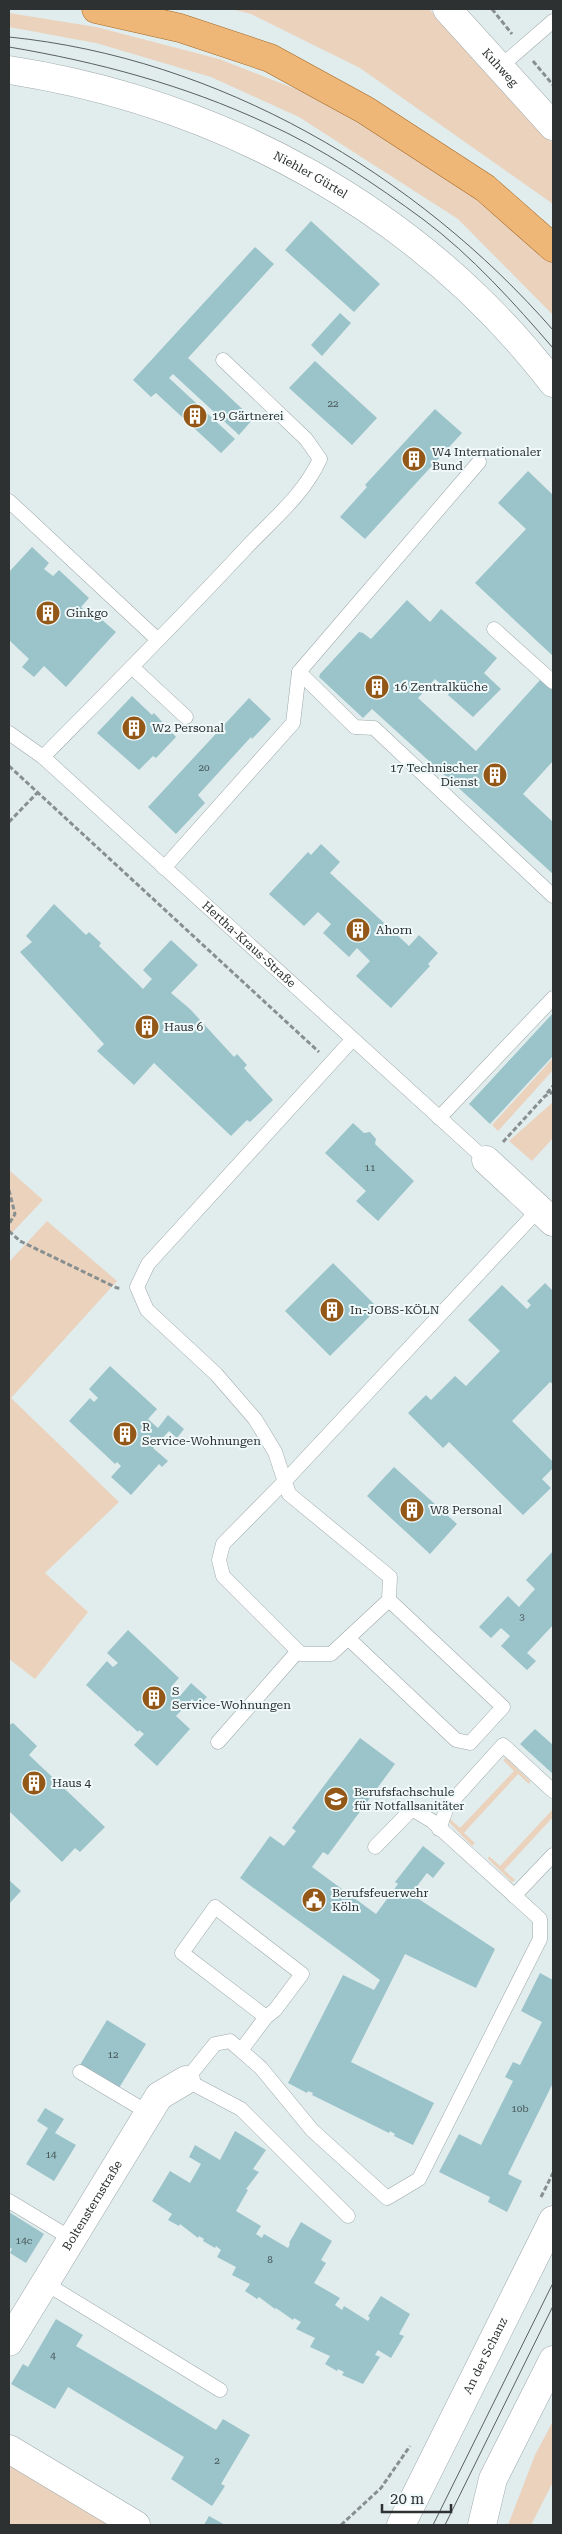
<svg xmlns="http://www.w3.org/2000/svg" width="562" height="2534" font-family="'Roboto Serif',serif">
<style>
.green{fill:#ebd2bc}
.building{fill:#9ac4ca}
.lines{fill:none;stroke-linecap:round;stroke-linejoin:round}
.lane-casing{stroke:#9fa9aa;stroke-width:15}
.street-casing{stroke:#9fa9aa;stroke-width:29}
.secondary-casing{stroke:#9fa9aa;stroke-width:29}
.primary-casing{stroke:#a36925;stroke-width:29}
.path{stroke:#888f90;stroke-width:3;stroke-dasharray:5 2.5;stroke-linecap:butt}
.lane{stroke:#fff;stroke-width:14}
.street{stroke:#fff;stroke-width:28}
.secondary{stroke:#fff;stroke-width:28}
.primary{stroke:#eeb778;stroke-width:28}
.tram{stroke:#5a6060;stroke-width:1}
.labels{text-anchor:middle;stroke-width:4;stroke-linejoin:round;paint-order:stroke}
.number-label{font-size:10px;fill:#485657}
.street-label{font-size:12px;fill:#2d3131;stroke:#eff9fa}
.poi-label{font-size:12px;fill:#2d3131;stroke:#eff9fa;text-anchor:start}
</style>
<rect width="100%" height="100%" fill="#e1eced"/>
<!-- green -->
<path class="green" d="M231,9h198l124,134v61l-193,-136 -109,-54z
M9,13l87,14 123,32 95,37 159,98 80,68v53l-95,-96 -159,-102 -88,-40 -115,-34 -87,-16z
M553,1058v12l-55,61 -6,-6z
M553,1102v36l-21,23 -23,-20z
M9,1170l34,30 -34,36z
M47,1221l70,60 -106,117 108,104 -74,71 43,39 -53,67 -26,-20v-397z
M506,1758l24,23 -1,3 -11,-10 -48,52 -6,7 11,10 -3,3 -24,-25 1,-3 11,10 54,-57 -11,-11z
M553,1809v8l-49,53 11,10 -3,2 -24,-23 1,-3 11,10z
M553,2421v61l-22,43h-23l27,-70z
M9,2465l100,60h-100z"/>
<!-- building -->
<path class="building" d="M311,221l69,63 -26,28 -69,-62z
M255,247l19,17 -86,94 65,61 -14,16 -66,-61 -4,4 66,61 -14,14 -65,-60 -5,4 -18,-17z
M340,313l11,10 -29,33 -11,-11z
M315,361l62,57 -25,27 -63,-57z
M435,409l27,24 -97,106 -25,-22 27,-30 -2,-2z
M528,471l25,24v161l-78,-73 51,-54 -28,-26z
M32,547l17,16 -5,6 9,7 6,-6 30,28 -8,9 17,16 3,-4 15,13 -50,55 -22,-21 -10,11 -12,-10 7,-8 -20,-19v-68z
M407,600l23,22 11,-13 56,49 -13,15 17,16 -28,28 -25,-22 2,-3 -15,-13 -17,19 58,53 65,-72 12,11v71l-30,33 30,28v52l-181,-165 -9,9 -44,-41 1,-3 39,-42 4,1 8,6z
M132,696l20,19 2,-2 22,24 -20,21 -3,-2 -14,14 -42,-37z
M249,698l22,21 -19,20 -1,-2 -53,58 7,8 -29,31 -28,-27z
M321,844l19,18 -10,11 79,73 10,-11 19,18 -10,11 2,2 -39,42 -35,-32 14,-15 -13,-13 -8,9 -26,-24 8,-9 -13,-12 -14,14 -35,-32 39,-42 3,3z
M54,904l32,31 3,-3 12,11 -2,3 44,43 9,-10 -9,-9 28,-30 27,25 -27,28 19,16 44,48 3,-3 10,11 -3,3 29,32 -23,22 -3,-2 -16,16 -77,-73 -20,22 -37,-34 7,-7 -84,-92 12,-10 -6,-6z
M553,1013v43l-63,68 -21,-20z
M353,1123l11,10 6,-1 6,7 -1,5 39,37 -36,40 -22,-20 10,-10 -41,-38z
M333,1263l45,45 -48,48 -45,-45z
M545,1283l8,8v93l-3,-2 -38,39 41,41v6l-11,11 9,9 -28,27 -74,-73 -6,6 -35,-35 18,-18 5,5 24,-24 11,10 34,-35 -32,-31 34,-35 25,24 4,-4 -4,-4z
M110,1366l47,43 -9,10 10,9 10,-13 16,14 -7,9 -8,-7 -16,17 15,13 -6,6 -3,-3 -28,31 -20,-18 10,-11 -4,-4 -2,2 -46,-43 21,-23 4,4 4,-4 -9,-9z
M394,1467l63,57 -27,30 -63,-58z
M553,1551v74l-26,28 9,8 -9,9 -26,-24 9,-10 -9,-8 -10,10 -12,-11 29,-31 11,11 16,-18 -9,-9z
M128,1630l51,48 -8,9 9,9 11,-13 16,14 -8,9 -7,-7 -16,17 14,13 -33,37 -23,-21 10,-11 -5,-4 -1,2 -52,-47 21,-24 6,6 5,-4 -11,-10z
M13,1723l24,23 -8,9 76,72 -25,25 -5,-4 -13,14 -53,-51v-86z
M535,1729l18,16v29l-33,-30z
M360,1738l35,26 -67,91 -5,-3 -11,15 64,47 22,-30 -3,-2 28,-36 22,17 -12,15 -6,-5 -16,21 84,55 -19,39 -71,-34 -54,108 83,41 -21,42 -19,-9 1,-2 -5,-3 -1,2 -77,-38 1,-2 -5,-2 -1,2 -19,-10 55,-108 31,15 6,-10 -140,-102 30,-42 14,10 12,-15 -4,-3z
M9,1880l12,11 -12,13z
M540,1973l13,7v103l-45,91 14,7 -15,31 -19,-10 2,-5 -51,-25 20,-38 22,11 32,-64 -8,-4 8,-15 7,3 22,-43 -21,-11z
M107,2020l39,24 -27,44 -39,-23z
M45,2108l19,11 -9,14 21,12 -22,36 -28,-17 22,-36 -11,-7z
M235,2131l31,19 -13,19 6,3 -13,17 2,1 -12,21 25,15 -5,8 6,4 2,-4 24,14 2,-4 -1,-1 12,-21 31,19 -11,19 5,3 -12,20 26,15 -5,7 7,5 2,-4 24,15 2,-3 -2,-2 13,-20 29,18 -11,20 5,2 -13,22 -13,-8 -3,5 5,2 -17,27 -21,-9 2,-3 -6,-3 -1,2 -12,-7 5,-8 -20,-9 5,-9 -19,-9 5,-7 -7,-4 -1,2 -17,-12 -1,1 -16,-12 -2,2 -12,-8 5,-7 -18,-9 4,-8 -19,-10 4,-7 -5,-4 -1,2 -12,-7 1,-2 -5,-3 -1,2 -18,-14 -1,2 -11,-6 4,-6 -20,-13 18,-30 20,12 11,-19 -12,-7 6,-12 25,15z
M9,2212l35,22 -18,29 -16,-10 2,-4 -3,-2z
M56,2319l27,16 -7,11 71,42 69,42 7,-11 27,16 -29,49 4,2 -13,20 -41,-27 13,-22 -116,-70 -13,22 -44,-25 12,-20 5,3z
M209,2516l16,9h-21z"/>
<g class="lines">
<defs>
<g id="lane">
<path d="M500,67l53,-46"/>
<path d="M9,501l149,139"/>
<path d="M494,629l59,53"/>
<path d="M132,667l54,50"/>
<path d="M299,672l56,55 19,1 179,168"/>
<path id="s1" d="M9,733l34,24 443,403"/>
<path d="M43,757c68,-69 136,-137 202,-208 27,-29 58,-53 75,-90l-14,-20 -83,-79"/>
<path d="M164,868l129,-145 6,-51 180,-210"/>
<path d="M352,1040l-204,224 -11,23 10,23 69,64 39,45 20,33 14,42 101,83 -1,23 -58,54h-30l-78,-78 -4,-16 4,-16 61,-62 255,-273"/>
<path d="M439,1118l114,-120"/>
<path d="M349,1639l107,101 14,3 33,-36 -114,-107"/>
<path d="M218,1742l80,-91"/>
<path d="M439,1829l8,-22 56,-62 50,46"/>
<path d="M514,1896l39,-41"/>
<path d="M242,2049l24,-32 -84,-64 33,-46 87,67 -27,36 -9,7"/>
<path d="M80,2072l69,41"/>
<path d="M9,2201l63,38"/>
<path d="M348,2216l-107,-107 -55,-29 29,-36 15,-3 31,27 51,62 75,68 32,-19 121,-240v-20l-108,-98 -20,-12 -37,38"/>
<path d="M45,2283l175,107"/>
</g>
<g id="street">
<path id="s2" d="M447,9l106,117"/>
<path d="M486,1160l67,62"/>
<path id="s3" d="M9,2342l150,-246 27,-16"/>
</g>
<g id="secondary">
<path id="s4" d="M9,70c213,33 412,141 544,313"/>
<path d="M9,2449l127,76"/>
<path id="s5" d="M401,2525l152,-305"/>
<path d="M482,2525l11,-46 60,-119"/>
</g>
<path id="primary" d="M96,9l84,19 90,30 95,52 120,78 68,60"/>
</defs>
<!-- lane casing -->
<use href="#lane" class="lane-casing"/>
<!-- street casing -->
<use href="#street" class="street-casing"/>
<!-- secondary casing -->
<use href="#secondary" class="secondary-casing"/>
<!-- primary casing -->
<use href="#primary" class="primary-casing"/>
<!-- path -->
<path class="path" d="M492,9l20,25
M533,61l20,24
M9,766l310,286
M9,822l29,-30
M547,1093l6,-7
M503,1142l42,-46 8,-4
M9,1190l6,24 -6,10
M9,1231l11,10 97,47h4
M541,2197l12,-24
M341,2525l40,-37 29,-42"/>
<!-- lane -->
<use href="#lane" class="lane"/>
<!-- street -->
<use href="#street" class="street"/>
<!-- secondary -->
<use href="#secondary" class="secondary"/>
<!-- primary -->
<use href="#primary" class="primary"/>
<!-- tram -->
<path class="tram" d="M9,37c209,21 407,136 544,293
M9,47c89,15 175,38 257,76 56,25 109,61 158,97 47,35 91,84 129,128
M433,2525l120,-242
M445,2525l108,-219"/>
</g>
<!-- icons -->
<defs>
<symbol id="building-disc" viewBox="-11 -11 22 22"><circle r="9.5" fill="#935817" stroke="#eff9fa"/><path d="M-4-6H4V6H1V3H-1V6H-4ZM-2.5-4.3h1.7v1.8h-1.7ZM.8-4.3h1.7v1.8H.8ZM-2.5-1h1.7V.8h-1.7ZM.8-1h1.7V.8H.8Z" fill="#fff"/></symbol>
<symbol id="school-disc" viewBox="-11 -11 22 22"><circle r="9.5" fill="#935817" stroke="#eff9fa"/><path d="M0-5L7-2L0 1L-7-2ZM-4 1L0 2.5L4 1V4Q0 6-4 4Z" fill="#fff"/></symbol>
<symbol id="civic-disc" viewBox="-11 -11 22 22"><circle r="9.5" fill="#935817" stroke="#eff9fa"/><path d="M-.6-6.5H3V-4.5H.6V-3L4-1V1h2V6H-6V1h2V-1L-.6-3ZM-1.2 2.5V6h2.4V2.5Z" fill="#fff"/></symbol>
</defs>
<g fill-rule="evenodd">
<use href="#building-disc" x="181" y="402" width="28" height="28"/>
<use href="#building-disc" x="400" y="445" width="28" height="28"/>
<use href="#building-disc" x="34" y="599" width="28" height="28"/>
<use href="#building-disc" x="363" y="673" width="28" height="28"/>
<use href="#building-disc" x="120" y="714" width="28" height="28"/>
<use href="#building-disc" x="481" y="761" width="28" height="28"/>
<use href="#building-disc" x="344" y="916" width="28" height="28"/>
<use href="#building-disc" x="133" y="1013" width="28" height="28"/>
<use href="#building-disc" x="318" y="1296" width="28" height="28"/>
<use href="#building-disc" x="111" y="1420" width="28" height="28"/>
<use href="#building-disc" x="398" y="1496" width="28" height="28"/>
<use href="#building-disc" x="140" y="1684" width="28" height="28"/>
<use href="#building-disc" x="20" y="1769" width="28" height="28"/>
<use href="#school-disc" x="322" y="1785" width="28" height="28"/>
<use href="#civic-disc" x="300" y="1886" width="28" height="28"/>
</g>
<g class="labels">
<!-- number labels -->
<g class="number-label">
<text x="333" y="407">22</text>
<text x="204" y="771">20</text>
<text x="370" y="1171">11</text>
<text x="522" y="1620">3</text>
<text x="113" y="2058">12</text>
<text x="520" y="2112">10b</text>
<text x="51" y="2158">14</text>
<text x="24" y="2244">14c</text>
<text x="270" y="2263">8</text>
<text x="53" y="2359">4</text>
<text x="217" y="2464">2</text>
</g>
<!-- street labels -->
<g class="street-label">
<text dy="4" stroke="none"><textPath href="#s2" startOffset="79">Kuhweg</textPath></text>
<text dy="4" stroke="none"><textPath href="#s4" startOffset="321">Niehler Gürtel</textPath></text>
<text dy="4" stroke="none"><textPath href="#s1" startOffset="320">Hertha-Kraus-Straße</textPath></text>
<text dy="4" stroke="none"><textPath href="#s3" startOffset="160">Boltensternstraße</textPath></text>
<text dy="4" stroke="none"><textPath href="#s5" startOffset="189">An der Schanz</textPath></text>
</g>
<!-- poi labels -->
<g class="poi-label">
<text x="212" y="420">19 Gärtnerei</text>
<text x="432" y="456">W4 Internationaler<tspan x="432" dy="14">Bund</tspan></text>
<text x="66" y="617">Ginkgo</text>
<text x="394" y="691">16 Zentralküche</text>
<text x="152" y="732">W2 Personal</text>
<text x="478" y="772" text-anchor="end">17 Technischer<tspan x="478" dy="14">Dienst</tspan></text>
<text x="376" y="934">Ahorn</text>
<text x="164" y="1031">Haus 6</text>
<text x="350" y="1314">In-JOBS-KÖLN</text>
<text x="142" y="1431">R<tspan x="142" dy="14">Service-Wohnungen</tspan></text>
<text x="430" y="1514">W8 Personal</text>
<text x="172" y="1695">S<tspan x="172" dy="14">Service-Wohnungen</tspan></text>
<text x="52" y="1787">Haus 4</text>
<text x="354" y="1796">Berufsfachschule<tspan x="354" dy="14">für Notfallsanitäter</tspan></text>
<text x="332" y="1897">Berufsfeuerwehr<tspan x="332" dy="14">Köln</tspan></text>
</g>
</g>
<!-- border -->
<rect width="562" height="2534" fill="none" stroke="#2d3131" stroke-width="20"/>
<!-- scale -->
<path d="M382 2504v8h69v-8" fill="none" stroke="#2d3131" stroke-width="2.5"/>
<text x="390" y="2504" font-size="15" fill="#2d3131" stroke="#eff9fa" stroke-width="4" paint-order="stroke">20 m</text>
</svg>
